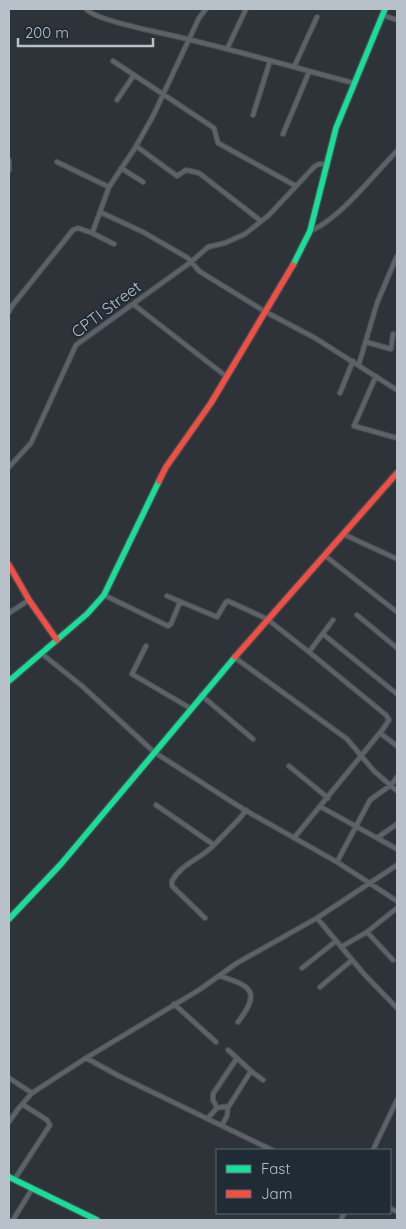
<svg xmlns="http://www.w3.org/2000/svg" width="406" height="1229" font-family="Quicksand,sans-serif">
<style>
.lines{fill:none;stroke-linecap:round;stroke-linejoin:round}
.street-casing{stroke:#4b4f54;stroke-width:6}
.fast-casing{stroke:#4b4f54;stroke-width:8}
.jam-casing{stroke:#4b4f54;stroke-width:8}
.street{stroke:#5d6268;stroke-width:4}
.fast{stroke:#16e098;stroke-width:5.5}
.jam{stroke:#f24e42;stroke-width:5.5}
.labels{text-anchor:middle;stroke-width:4;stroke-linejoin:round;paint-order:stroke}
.street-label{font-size:16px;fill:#b8c1ca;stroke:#202b35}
</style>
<rect width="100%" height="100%" fill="#2d3339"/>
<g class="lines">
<defs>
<path id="street" d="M86,9c12,13 84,25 105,31 55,13 108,29 163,43
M382,15l15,5
M227,49l19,-40
M113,61l101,67 4,15 78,43
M294,67l23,-50
M117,100l17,-25
M253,115l17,-54
M283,134l26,-62
M136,146l41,30 9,-6 13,3 62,48
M9,160v10
M57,162l52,25
M121,168l22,14
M100,212l43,20 45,26 11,13 65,40 51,27 82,52
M310,231c29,-11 64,-57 87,-80
M92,233l22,11
M133,304l94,73
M9,312l3,-6 61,-76 5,-2 14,5 1,-2 16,-44 26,-39 18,-32 46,-98 7,-9
M366,342l25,7 2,-15
M359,364l18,-61 20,-47
M376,376l-22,50 43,12
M340,393l13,-32
M9,467l22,-24 45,-98 115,-83 17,-15 17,-4 20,-9 24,-19 45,-48 5,-3h7
M343,534l54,25
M324,555l73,57
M104,595l64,31 3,-2 9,-22
M167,596l50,21 9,-15 2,-1 39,18 42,33 24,-32
M9,613l20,-13
M357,615l40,33
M323,634l74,60
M146,646l-14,28 58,34
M41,653l41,33 72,66 89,57 94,53 60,39
M234,657l113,82 27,32 23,20
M201,695l52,44
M380,733l17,13
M289,766l39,32
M156,805l58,40 26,-27 6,-8
M321,807l56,31
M397,824l-20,14 20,11
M294,838l89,-109 6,-9 -3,-5 -77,-63
M337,862l33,-62 21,-15 6,-8
M205,918l-33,-32v-5c10,-18 29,-22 42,-36
M317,918l47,56 33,34
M367,932l26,28
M341,947l26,-15 30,-24
M302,968l34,-27
M220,976c32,10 41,16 18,46
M320,987l32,-27
M174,1004l42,38
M86,1058l33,18 153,74
M251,1071l12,9
M9,1078l23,15
M217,1108l-4,-8v-6l24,-36
M208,1118l9,-10 12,-2 22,-35 -23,-21
M9,1122l9,-13 14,-16 54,-35 113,-68 38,-27 80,-45 80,-53
M222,1125l5,-9 1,-9
M373,1150l24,-50
M14,1180l36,-55 -3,-5 -25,-16
M390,1208l7,4
M13,1220l19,-31
M341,1220l3,-7"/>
<path id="fast" d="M293,265l17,-34 26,-103 49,-119
M9,681l78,-67 17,-19 55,-114
M9,919l52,-55 174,-207
M9,1177l88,43"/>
<path id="jam" d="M159,481l7,-14 45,-64 82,-138
M9,565l20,35 28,40
M235,657l162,-184"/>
</defs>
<!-- street casing -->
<use href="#street" class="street-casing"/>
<!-- fast casing -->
<use href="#fast" class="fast-casing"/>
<!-- jam casing -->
<use href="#jam" class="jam-casing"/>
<!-- street -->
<use href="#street" class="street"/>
<!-- fast -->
<use href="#fast" class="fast"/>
<!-- jam -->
<use href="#jam" class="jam"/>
</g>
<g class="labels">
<!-- street labels -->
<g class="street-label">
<text transform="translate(106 309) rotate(-37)" y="6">CPTI Street</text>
</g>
</g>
<!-- border -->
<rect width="406" height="1229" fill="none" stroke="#b8c1ca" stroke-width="20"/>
<!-- legend -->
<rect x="216" y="1149" width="175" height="65" fill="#202b35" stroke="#5d6771"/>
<rect x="226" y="1165" width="25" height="8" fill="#16e098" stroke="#5d6771"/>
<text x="261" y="1174" font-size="15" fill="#b8c1ca">Fast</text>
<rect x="226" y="1190" width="25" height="8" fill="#f24e42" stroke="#5d6771"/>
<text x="261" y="1199" font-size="15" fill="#b8c1ca">Jam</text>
<!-- scale -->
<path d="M18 38v8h135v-8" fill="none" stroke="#b8c1ca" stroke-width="2.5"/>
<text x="25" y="38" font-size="15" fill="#b8c1ca" stroke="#202b35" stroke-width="4" paint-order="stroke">200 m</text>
</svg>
